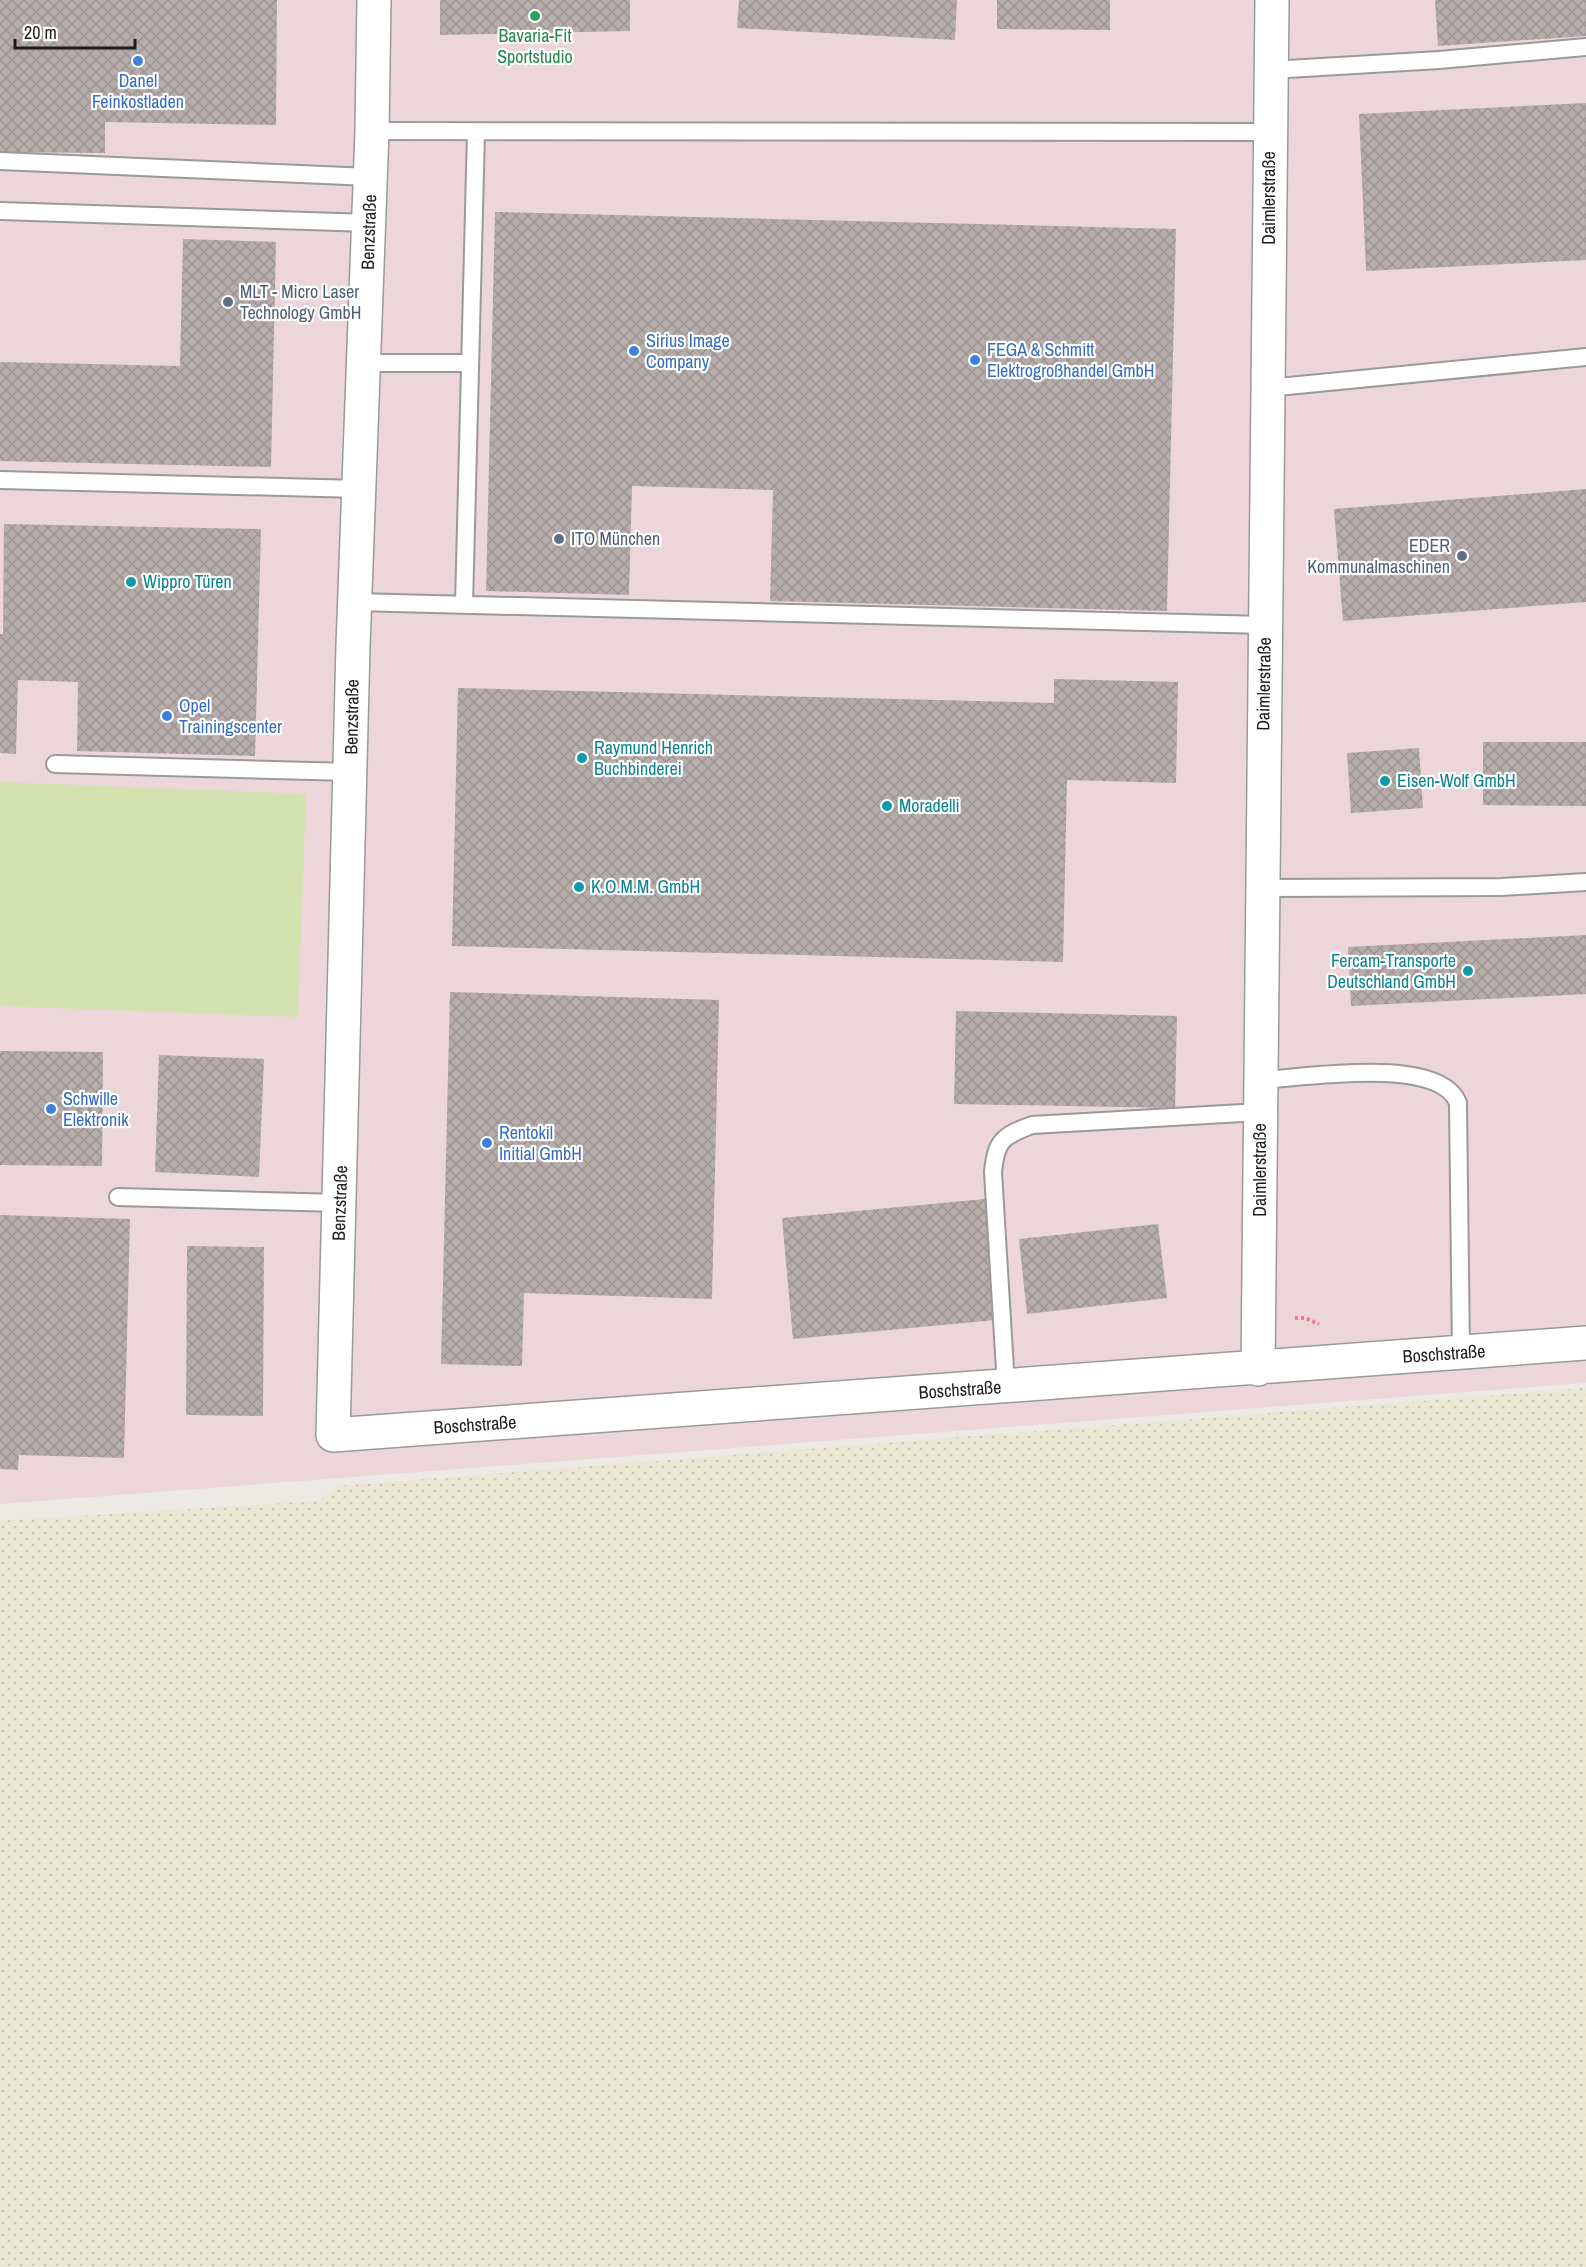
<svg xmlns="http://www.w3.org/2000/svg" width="1586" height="2267" font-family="'Archivo Narrow',sans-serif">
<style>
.commercial{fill:#ecd6d9}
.farmland{fill:url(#farmland-dots)}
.grass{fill:#d3e2b0}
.building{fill:url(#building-cross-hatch)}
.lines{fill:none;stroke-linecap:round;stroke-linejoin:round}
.lane-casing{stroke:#9a9a9a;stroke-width:20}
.street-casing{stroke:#9a9a9a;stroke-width:36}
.path{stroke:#e97a86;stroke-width:4;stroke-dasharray:3 3;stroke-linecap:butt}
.lane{stroke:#fff;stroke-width:16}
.street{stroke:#fff;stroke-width:33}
.leisure-dot{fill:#2e9e5b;stroke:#fff;stroke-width:2}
.shop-dot{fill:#3f7fe0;stroke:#fff;stroke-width:2}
.service-dot{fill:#5c6f8a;stroke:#fff;stroke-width:2}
.culture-dot{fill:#0f9aa8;stroke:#fff;stroke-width:2}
.labels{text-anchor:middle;stroke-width:4.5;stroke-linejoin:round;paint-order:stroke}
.leisure-label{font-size:18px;fill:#27864d;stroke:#fff}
.shop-label{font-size:18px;fill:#366cbe;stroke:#fff;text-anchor:start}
.street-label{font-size:18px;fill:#1d1d1d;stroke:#fff}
.service-label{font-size:18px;fill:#4e5e75;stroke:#fff;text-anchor:start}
.culture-label{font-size:18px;fill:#0d838f;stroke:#fff;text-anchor:start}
</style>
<defs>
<pattern id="farmland-dots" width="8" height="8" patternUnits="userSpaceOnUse" patternTransform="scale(1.5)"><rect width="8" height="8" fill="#eae7d2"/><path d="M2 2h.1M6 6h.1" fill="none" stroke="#c8c6b4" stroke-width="1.8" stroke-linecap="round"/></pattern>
<pattern id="building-cross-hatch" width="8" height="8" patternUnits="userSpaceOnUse" patternTransform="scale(1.5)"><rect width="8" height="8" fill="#b6adab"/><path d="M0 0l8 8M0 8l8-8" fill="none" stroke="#9c9493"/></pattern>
</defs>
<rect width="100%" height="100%" fill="#ede9e5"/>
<!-- commercial -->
<path class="commercial" d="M0,0h1586v1383l-1586,121z"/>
<!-- farmland -->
<path class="farmland" d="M1586,1388v879h-1586v-746l317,-20 21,-15z"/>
<!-- grass -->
<path class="grass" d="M0,782l306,12 -8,223 -298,-11z"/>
<!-- building -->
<path class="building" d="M0,0h277l-1,125 -171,-3v31l-105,-1z
M440,0h190v31l-190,4z
M739,0h218l-2,40 -218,-12z
M997,0h113v30l-113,-1z
M1435,0h151v36l-148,10z
M1586,103v157l-220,11 -7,-157z
M495,212l681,17 -9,382 -397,-10 3,-111 -141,-4 -3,109 -143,-4z
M183,239l93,3 -5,225 -271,-6v-99l180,4z
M1586,489v113l-243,19 -9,-112z
M4,524l257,5 -6,227 -178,-5 1,-69 -60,-2 -2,74 -16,-1v-119h3z
M1054,679l124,3 -2,101 -109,-3 -4,182 -611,-16 6,-258 596,15z
M1483,742h103v64l-103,-1z
M1419,748l4,60 -72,5 -4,-60z
M1586,935v59l-235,12 -3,-59z
M450,992l269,8 -7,299 -188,-6 -2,73 -81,-2z
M956,1011l221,5 -2,92 -221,-4z
M0,1051l103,1 -1,114 -102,-1z
M159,1055l105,4 -5,118 -104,-5z
M985,1199l11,121 -203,19 -11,-121z
M0,1215l130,4 -6,239 -105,-3 -1,15 -18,-1z
M1158,1224l9,74 -140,16 -8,-75z
M187,1246l77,1 -1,169 -77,-1z"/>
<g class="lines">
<defs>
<path id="lane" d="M1271,70l168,-10 147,-13
M372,131l897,1
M0,161l370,16
M0,211l369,12
M364,363h106
M1267,388l319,-31
M0,480l359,9
M355,602l910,23
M464,605l12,-473
M55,764l295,8
M1263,888l238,-1 85,-5
M1261,1080c43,-2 178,-25 197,23l3,250
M118,1197l222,6
M1006,1386l-13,-214c3,-32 10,-36 39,-47l228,-13"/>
<path id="street" d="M374,0l-2,131 -19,515 -20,789 1253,-92
M1258,1369l14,-1369"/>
</defs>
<!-- lane casing -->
<use href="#lane" class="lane-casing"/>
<!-- street casing -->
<use href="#street" class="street-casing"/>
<!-- path -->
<path class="path" d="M1295,1318h10l14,6"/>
<!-- lane -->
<use href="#lane" class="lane"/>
<!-- street -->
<use href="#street" class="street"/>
</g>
<!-- markers -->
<circle class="leisure-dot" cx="535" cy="16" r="6"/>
<g class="shop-dot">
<circle cx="138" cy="61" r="6"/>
<circle cx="634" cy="351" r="6"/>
<circle cx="975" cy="360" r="6"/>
<circle cx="167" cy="716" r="6"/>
<circle cx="51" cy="1109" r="6"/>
<circle cx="487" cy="1143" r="6"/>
</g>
<g class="service-dot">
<circle cx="228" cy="302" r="6"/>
<circle cx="559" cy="539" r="6"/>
<circle cx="1462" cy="556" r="6"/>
</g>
<g class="culture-dot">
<circle cx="131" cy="582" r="6"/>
<circle cx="582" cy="758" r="6"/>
<circle cx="1385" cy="781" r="6"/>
<circle cx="887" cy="806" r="6"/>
<circle cx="579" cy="887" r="6"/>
<circle cx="1468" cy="971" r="6"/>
</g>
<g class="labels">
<!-- leisure labels -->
<g class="leisure-label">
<text x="535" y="42">Bavaria-Fit<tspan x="535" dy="21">Sportstudio</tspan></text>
</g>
<!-- shop labels -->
<g class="shop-label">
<text x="138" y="87" text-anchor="middle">Danel<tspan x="138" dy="21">Feinkostladen</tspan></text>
<text x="646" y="347">Sirius Image<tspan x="646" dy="21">Company</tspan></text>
<text x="987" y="356">FEGA &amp; Schmitt<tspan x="987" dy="21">Elektrogroßhandel GmbH</tspan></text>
<text x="179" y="712">Opel<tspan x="179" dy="21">Trainingscenter</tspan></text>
<text x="63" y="1105">Schwille<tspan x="63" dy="21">Elektronik</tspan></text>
<text x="499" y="1139">Rentokil<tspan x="499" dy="21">Initial GmbH</tspan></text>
</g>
<!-- street labels -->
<g class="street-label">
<text transform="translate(1269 198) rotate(-90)" y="6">Daimlerstraße</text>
<text transform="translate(369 232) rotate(-88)" y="6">Benzstraße</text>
<text transform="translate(1264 684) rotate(-89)" y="6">Daimlerstraße</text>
<text transform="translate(352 717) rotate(-89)" y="6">Benzstraße</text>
<text transform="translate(1260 1170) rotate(-90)" y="6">Daimlerstraße</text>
<text transform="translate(340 1203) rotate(-88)" y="6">Benzstraße</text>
<text transform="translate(1444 1354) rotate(-4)" y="6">Boschstraße</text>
<text transform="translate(960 1390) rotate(-4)" y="6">Boschstraße</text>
<text transform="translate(475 1425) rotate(-4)" y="6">Boschstraße</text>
</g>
<!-- service labels -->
<g class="service-label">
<text x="240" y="298">MLT - Micro Laser<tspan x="240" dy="21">Technology GmbH</tspan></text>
<text x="571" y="545">ITO München</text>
<text x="1450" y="552" text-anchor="end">EDER<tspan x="1450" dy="21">Kommunalmaschinen</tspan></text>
</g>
<!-- culture labels -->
<g class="culture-label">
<text x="143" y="588">Wippro Türen</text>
<text x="594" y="754">Raymund Henrich<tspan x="594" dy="21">Buchbinderei</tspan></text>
<text x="1397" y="787">Eisen-Wolf GmbH</text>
<text x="899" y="812">Moradelli</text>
<text x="591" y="893">K.O.M.M. GmbH</text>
<text x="1456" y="967" text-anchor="end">Fercam-Transporte<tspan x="1456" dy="21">Deutschland GmbH</tspan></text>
</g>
</g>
<!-- scale -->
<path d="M15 39v9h120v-9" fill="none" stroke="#1d1d1d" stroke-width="3"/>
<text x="24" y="39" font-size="18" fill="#1d1d1d" stroke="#ffffff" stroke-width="4.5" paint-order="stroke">20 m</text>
</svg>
